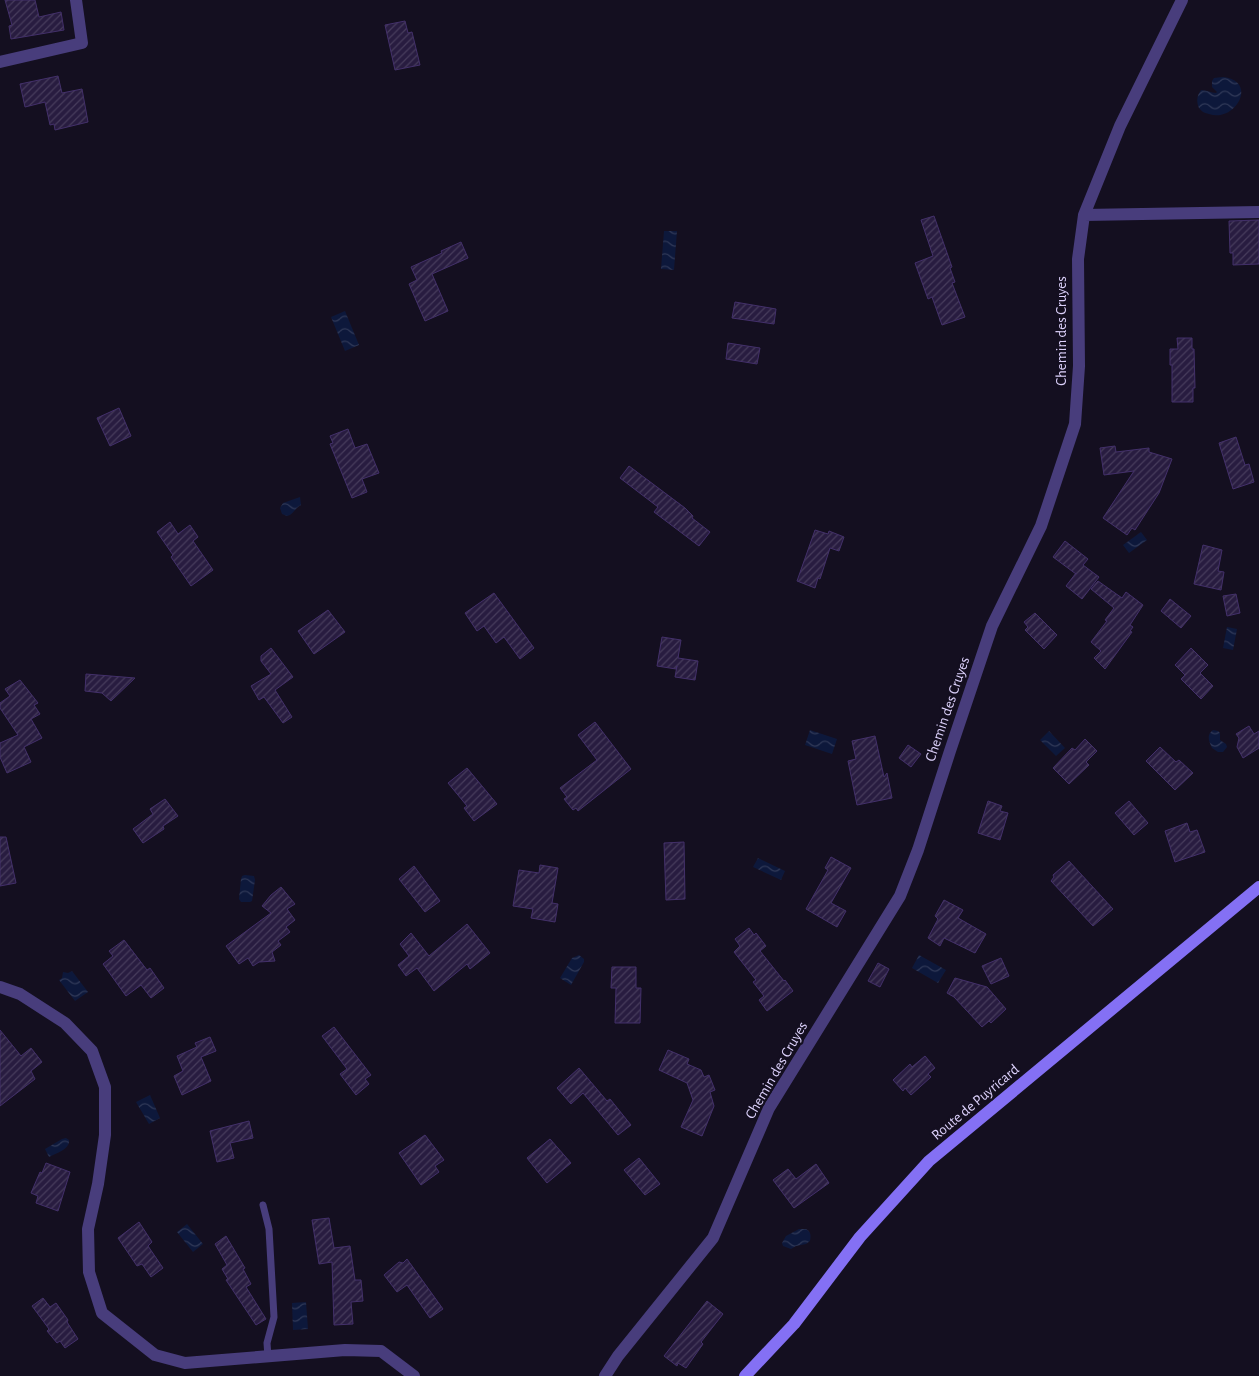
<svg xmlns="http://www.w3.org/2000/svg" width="1259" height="1376" font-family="'Alegreya Sans',sans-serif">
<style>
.water{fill:url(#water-waves)}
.building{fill:url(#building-hatch);stroke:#43306a}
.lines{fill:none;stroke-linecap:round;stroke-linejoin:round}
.service{stroke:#483d7c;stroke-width:7}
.minor{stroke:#483d7c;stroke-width:12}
.secondary{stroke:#8470f4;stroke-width:12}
.labels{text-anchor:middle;stroke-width:4.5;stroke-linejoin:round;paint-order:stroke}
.street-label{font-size:15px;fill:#dcd1fb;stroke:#140f20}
</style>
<defs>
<pattern id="water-waves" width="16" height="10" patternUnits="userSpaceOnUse" patternTransform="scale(1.25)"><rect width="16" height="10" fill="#0d183b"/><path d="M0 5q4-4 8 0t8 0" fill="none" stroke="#303958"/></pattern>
<pattern id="building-hatch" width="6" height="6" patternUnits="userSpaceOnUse" patternTransform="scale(1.25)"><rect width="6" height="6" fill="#281c40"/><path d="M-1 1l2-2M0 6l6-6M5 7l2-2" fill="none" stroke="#473c5c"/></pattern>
</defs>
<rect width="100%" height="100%" fill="#140f20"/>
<!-- water -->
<path class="water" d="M1223,77c36,4 12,46 -14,37 -4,-1 -7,-2 -10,-6 -3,-6 -2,-13 2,-18 6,0 10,3 15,3l1,-1 -5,-5v-6l2,-3z
M664,231h13l-3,39 -13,-1z
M345,311l14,34 -14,6 -14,-34z
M300,497l1,8c-6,3 -8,10 -14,11l-5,-2 -2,-6 3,-5z
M1141,532l6,8 -18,13 -6,-8z
M1227,627l10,2 -4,21 -10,-2z
M810,730l27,9 -5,15 -27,-9z
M1213,730l5,1 2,2v7l6,4 1,3 -4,5h-5l-6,-4c-3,-7 -6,-13 1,-18z
M1049,731l16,17 -9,8 -16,-16z
M758,858l27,13 -4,9 -28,-13z
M245,875l9,1 1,4 -3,21 -2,1h-9l-2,-3 2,-20 1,-3z
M579,955l5,4v3l-13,23 -11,-7 12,-20z
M919,955l27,15 -8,13 -26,-15z
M72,971l16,21 -13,9 -16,-21 3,-2 1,-6 5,1z
M150,1095l10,23 -11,6 -13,-22z
M66,1138l3,2c1,9 -12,13 -20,17l-4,-8 17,-10z
M187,1224l16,20 -10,8 -16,-20z
M799,1229h7c5,3 5,6 4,12l-4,3 -10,2 -5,3 -8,-3 -1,-3 4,-7z
M306,1302l2,27 -15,1 -1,-27z"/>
<!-- building -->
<path class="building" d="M5,0h30l4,17 22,-5 3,18 -53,9 -2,-13 3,-1z
M405,21l3,12 4,-1 8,33 -25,5 -10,-45z
M58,76l4,17 20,-4 6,33 -33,8 -1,-6 -4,1 -5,-23 -20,5 -5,-23z
M934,216l18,51 -2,1 5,14 -3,1 13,34 -23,8 -10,-28 -4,2 -13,-36 18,-7 -12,-36z
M1259,220v44l-26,1v-12h-3l-1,-32z
M461,242l7,16 -36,16 16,37 -23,10 -16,-37 8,-4 -6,-13 31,-14 -1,-2z
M735,302l41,7 -2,15 -42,-6z
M1177,338h15v11h2l1,39h-2v14h-21v-37h-2v-16h8z
M728,343l32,5 -3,16 -31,-5z
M119,408l12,28 -21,10 -13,-28z
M348,429l7,19 12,-4 12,29 -17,6 5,13 -15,6 -22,-54 3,-1 -3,-7z
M1236,437l9,28 4,-1 5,18 -21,7 -14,-46z
M1115,446l1,6 33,-4v4l23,7 -13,34 -24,37 -3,-2 -5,7 -24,-17 31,-47 -30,4 -4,-27z
M629,466l56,42 8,8 -1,2 18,14 -11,14 -45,-34 4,-5 -38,-29z
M170,522l8,12 12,-9 8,12 -5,4 20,29 -22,16 -20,-29 2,-2 -16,-23z
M815,530l13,4 1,-3 15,6 -5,14 -9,-3 -10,31 -2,-1 -3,10 -18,-7z
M1065,541l23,18 -5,6 16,12 -17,22 -16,-13 10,-13v1l-23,-17z
M1203,545l19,5 -4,21 6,1 -3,18 -27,-6z
M1098,581l24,17 4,-6 17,13 -13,20 3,2 -3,4 2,1 -27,37 -11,-11 7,-7 -10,-9 16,-21 -2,-1 9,-12 -23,-19z
M494,593l40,55 -14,11 -16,-22 -8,6 -12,-17 -7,5 -12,-18z
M1236,594l4,19 -13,3 -4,-20z
M1170,599l21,17 -10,12 -20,-17z
M328,610l17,22 -31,22 -16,-23z
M1035,613l22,22 -13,14 -19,-19 3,-3 -4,-5z
M662,637l19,3 -3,18 20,3 -3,19 -20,-3 2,-11 -1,3 -19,-3z
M271,648l22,29 -18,13 17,27 -9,6 -19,-26 -5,3 -8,-14 20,-12 -10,-13v-5z
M1191,648l17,17 -8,8 13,13 -12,13 -20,-20 4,-4 -10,-10z
M86,674l49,4 -24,23 -9,-8 -17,-2z
M20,680l18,23 -4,2 6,9 -9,5 11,19 -18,9 7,15 -24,11 -7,-16v-14l18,-8 -18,-27v-5l10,-7 -5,-7z
M595,722l36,47 -53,42 -2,-3 -3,2 -9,-11 3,-2 -7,-9 37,-28 -19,-25z
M1249,726l5,8 5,-3v17l-16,10 -6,-11 2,-9 -3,-4z
M875,736l9,41 3,-4 5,25 -35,7 -9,-44 8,-2 -4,-18z
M1085,739l12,12 -11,11 3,3 -20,19 -16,-16 19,-20 3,2z
M908,745l13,9 -10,13 -12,-9z
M1160,747l16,15 3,-2 14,13 -18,17 -29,-29z
M467,768l30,36 -23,17 -10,-13 3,-2 -19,-23z
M165,799l13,17 -15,10 1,3 -21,14 -10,-14 20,-15 -3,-5z
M988,801l14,5 -2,5 8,2 -8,27 -22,-7z
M1129,801l19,22 -14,12 -19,-22z
M1187,823l3,9 7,-2 8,22 -30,10 -10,-31z
M0,837h6l10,46 -16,3z
M684,842l1,57 -19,1 -2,-57z
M831,857l20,11 -20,35 15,8 -9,16 -31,-18 22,-39 -3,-2z
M1069,861l44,48 -20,17 -42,-45 3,-4 -1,-2z
M540,865l18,3 -6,35 6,1 -3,18 -24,-4 2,-9 -20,-3 6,-36 20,3z
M414,866l26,35 -15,11 -26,-33z
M281,887l14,17 -8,5 8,11 -9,7 4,5 -12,9 3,4 -9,7 3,9 -16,1 -6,4 -5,-8 -9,6 -13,-18 45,-33 -9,-7 9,-11z
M944,900l19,10 -5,8 28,16 -11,19 -31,-15 -4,8 -12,-8 10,-19 -3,-3z
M467,924l23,29 -20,16 -3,-5 -33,27 -17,-23 -11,8 -8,-11 11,-9 -9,-12 11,-11 18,23z
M749,928l5,7 2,-2 10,13 -6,5 24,30 1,-1 8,11 -26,20 -8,-11 5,-4 -11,-14 3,-2 -22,-28 6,-6 -5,-7z
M124,940l23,30 3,-2 14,20 -13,10 -10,-13 -15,11 -23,-32 10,-8 -4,-5z
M1001,958l8,18 -18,8 -9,-18z
M878,963l11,6 -9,18 -12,-6z
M612,967h24v21h5l-1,35h-25l1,-35h-5z
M955,978l32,9 19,22 -15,14 -2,-2 -7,6 -28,-30 -7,-4z
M334,1027l37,48 -6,4 4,5 -13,11 -16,-21 7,-5 -25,-33z
M0,1030l21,26 10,-8 11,14 -11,9 4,8 -35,27z
M210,1037l6,14 -15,6 10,24 -29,14 -8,-19 9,-5 -6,-15 20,-9 -2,-4z
M668,1050l21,9 -2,5 14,6 3,7 5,-2 6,15 -5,2 4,14 -12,30 -21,-9 12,-27 -6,-17 -28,-13z
M925,1056l10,12 -7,6 3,3 -20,18 -6,-7 -2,3 -10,-11 17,-16 2,3z
M579,1068l28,33 3,-2 21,26 -13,10 -35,-42 -12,11 -14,-16z
M249,1121l4,17 -23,5 4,15 -17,4 -7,-31z
M425,1135l19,25 -9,6 4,6 -18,13 -22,-32z
M550,1139l21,24 -24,20 -20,-25z
M639,1158l21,26 -15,11 -21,-25z
M46,1163l24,9 -12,39 -22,-8 2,-7 -7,-3 9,-21 2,1z
M816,1164l13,19 -35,25 -21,-28 15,-11 8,10z
M329,1218l5,30 16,-2 5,34h6l2,21 -12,1 2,22 -19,1 -2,-63 -13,2 -7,-44z
M139,1222l13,20 -4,4 15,22 -12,9 -9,-13 -5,2 -19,-28z
M226,1236l19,32 -2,1 8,15 -5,3 20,32 -10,6 -30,-45 2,-1 -6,-10 5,-4 -12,-21z
M407,1259l36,50 -13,9 -23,-33 -10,7 -13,-17 15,-13 4,1z
M43,1298l7,9 6,-4 12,17 -1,2 11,17 -13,9 -5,-7 -3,2 -10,-12 2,-2 -17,-23z
M707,1301l16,13 -22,28 2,2 -17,24 -8,-5 -1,3 -13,-10z"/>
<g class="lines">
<!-- service -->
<path class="service" d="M263,1205l6,24 5,88 -7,26 1,14"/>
<!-- minor -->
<path class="minor" d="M0,62l82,-19 -6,-43
M1084,215l175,-3
M0,987l20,7 45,29 27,28 13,36v48l-7,49 -10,45 1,43 13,41 53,42 30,8 160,-13 36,1 33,25
M605,1376l13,-20 95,-118 56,-130 131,-212 18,-46 32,-99 42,-125 49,-100 34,-102 4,-58 -1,-107 6,-44 36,-89 62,-126"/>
<!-- secondary -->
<path class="secondary" d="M745,1376l49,-52 66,-87 69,-76 330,-274"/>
</g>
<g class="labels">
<!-- street labels -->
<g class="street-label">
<text transform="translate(1061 331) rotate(-90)" y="5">Chemin des Cruyes</text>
<text transform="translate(947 709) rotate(-71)" y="5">Chemin des Cruyes</text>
<text transform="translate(776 1070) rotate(-60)" y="5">Chemin des Cruyes</text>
<text transform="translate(975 1102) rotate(-40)" y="5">Route de Puyricard</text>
</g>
</g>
</svg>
